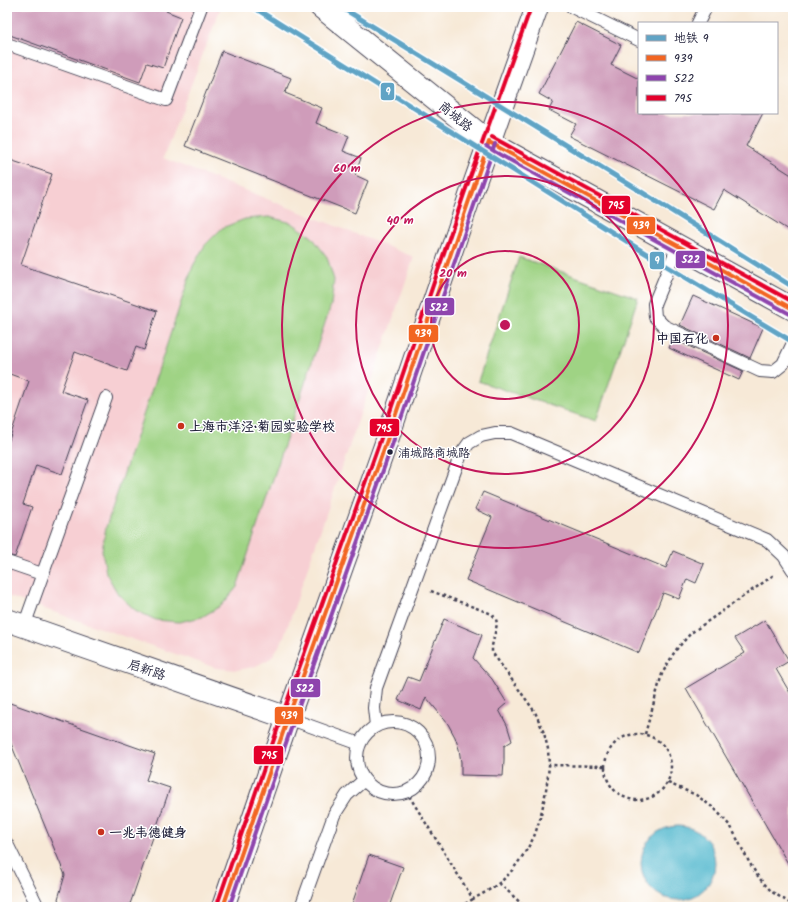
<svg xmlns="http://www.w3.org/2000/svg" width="800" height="914" font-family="Kalam,'LXGW WenKai TC',sans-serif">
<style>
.built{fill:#f7cfd3}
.green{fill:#9fd384;stroke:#607a60}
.water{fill:#4eb6cc;stroke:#386c84}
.building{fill:#cf9cba}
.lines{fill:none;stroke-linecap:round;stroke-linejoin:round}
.lane-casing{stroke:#424052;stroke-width:14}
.street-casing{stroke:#424052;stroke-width:24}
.secondary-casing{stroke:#424052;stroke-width:24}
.path{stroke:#424052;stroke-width:2.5;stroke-dasharray:3 3;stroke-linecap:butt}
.lane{stroke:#fff;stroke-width:12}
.street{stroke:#fff;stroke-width:22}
.secondary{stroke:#fff;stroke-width:22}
.bus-1-casing{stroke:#fff;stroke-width:7}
.bus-2-casing{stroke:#fff;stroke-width:7}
.bus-3-casing{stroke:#fff;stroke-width:7}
.bus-1{stroke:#f26522;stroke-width:4}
.bus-2{stroke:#8e44ad;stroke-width:4}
.bus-3{stroke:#e4002b;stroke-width:4}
.metro-1-casing{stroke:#fff;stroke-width:8}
.metro-1{stroke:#61a4c5;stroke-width:5}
.ring{fill:none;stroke:#c2185b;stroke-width:2}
.poi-dot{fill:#c8321e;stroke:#fff;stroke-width:1.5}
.bus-dot{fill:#22223b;stroke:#fff;stroke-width:1.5}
.labels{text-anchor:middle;stroke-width:3;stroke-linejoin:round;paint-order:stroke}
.bus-label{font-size:12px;fill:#22223b;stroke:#fff;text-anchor:start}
.street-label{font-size:13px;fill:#22223b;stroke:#fff}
.poi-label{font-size:13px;font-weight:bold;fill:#22223b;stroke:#fff;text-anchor:start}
.centre{fill:#c2185b;stroke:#fff;stroke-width:2}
.ring-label{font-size:12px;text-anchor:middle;font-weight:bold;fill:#c2185b;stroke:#fff;stroke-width:3;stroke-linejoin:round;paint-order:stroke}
.line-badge{stroke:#fff;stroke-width:1.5}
.badge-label{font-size:11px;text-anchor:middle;font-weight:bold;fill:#fff}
</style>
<rect width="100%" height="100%" fill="#fff"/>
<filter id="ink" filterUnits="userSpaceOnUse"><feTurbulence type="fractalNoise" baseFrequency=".025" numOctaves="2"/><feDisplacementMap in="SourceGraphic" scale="8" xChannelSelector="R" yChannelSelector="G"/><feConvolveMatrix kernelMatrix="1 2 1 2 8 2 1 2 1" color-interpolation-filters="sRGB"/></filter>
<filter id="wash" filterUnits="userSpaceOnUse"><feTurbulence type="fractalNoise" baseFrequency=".012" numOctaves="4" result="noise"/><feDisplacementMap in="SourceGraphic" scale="16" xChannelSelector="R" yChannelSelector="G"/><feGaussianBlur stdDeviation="0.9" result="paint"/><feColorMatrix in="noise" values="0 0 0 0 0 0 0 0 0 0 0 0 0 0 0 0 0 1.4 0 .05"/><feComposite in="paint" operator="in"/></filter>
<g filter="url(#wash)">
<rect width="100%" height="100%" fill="#f7e9d7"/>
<!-- built -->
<path class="built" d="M7,7h214l-58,151 251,99 -131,383 -12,18 -17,9 -17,3 -21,-2 -209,-72z"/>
<!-- green -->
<path class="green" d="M269,217l23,6 20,14 15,20 7,23 -3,25 -94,282 -15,18 -20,12 -23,5 -23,-2 -21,-10 -17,-16 -12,-21 -4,-23 4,-23 87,-261 12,-21 17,-17 23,-9z
M519,257l119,41 -42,123 -118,-40z"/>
<!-- water -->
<path class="water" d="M641 863a37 37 0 1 1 74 0a37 37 0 1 1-74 0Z"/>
<g id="blocks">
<!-- building -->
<path class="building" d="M7,7h161l-2,4 15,6 -18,51 -16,-5 -7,19 -133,-48z
M576,22l45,23 -10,20 28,14v34h124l-17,33 47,30v57l-69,-43 -10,19 -145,-73 7,-12 -27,-14 4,-8 -14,-8z
M222,51l69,27 -6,15 37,15 -6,15 33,13 -6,15 18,7 -6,17 13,6 -13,32 -170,-67z
M7,159l45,15 -31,91 136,46 -13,39 -8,-3 -9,24 -52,-19 -14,39 27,9 -26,74 -26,-9 -13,39 9,3 -17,50 -8,-2v-109l22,-65 -22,-8z
M693,296l70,32 -13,30 -70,-33z
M673,339l70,32 -4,9 -70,-32z
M483,492l183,76 7,-17 31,13 -8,19 -9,-4 -8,20 -16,-6 -24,60 -173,-73 26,-63 -17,-8z
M444,619l38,16 -9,23 19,21 15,24 -8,7 8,15 5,16 -8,5v15l-1,15 -42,-1v-13l-2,-13 -4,-12 -7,-13 -22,-27 -5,13 -23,-10 10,-23 11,4z
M765,620l24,41 -13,8 17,29v174l-107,-184 59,-35 -10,-15z
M7,702l148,52 -9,26 24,8 -41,119h-67l-4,-8 7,-24 -58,-141z
M369,855l34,12 -14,40h-38z"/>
</g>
</g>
<g filter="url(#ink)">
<use href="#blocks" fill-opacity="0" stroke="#424052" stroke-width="1"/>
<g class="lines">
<defs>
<path id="lane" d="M572,7l67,33
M698,23l8,-16
M7,44l159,56 35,-93
M678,246l-24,58 1,13 9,9 96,45 13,1 10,-8 10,-21
M7,562l35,12
M24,626l82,-228
M288,718l72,26
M357 758a36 36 0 1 1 72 0a36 36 0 1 1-72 0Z
M376,726l-2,-18 2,-20 85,-234 8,-11 12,-7 14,-3h16l256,107 17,16 9,14
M7,844l31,63
M301,907l33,-92 13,-20 17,-15"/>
<path id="street" d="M321,7l168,135
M7,620l281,98"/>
<path id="secondary" d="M489,142l304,167
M223,907l65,-189 97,-272 85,-250 67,-189"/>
</defs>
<!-- lane casing -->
<use href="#lane" class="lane-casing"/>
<!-- street casing -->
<use href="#street" class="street-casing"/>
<!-- secondary casing -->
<use href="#secondary" class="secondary-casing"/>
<!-- path -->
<path class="path" d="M431,591l61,23 4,5 1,5 -5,22v6l43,60 9,21 4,16 1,16
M645,734l17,-60 13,-23 16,-18 83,-58
M605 767a33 33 0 1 1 66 0a33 33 0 1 1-66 0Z
M668,783l28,12 19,14 16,18 18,35 10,16 13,14 21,13
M406,791l67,108c11,-6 24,-13 33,-22 9,-9 25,-32 29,-43 8,-23 12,-46 14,-69l56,1
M499,883l26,24
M460,907l13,-8"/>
<!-- lane -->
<use href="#lane" class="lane"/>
<!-- street -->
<use href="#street" class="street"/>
<!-- secondary -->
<use href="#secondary" class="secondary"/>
<defs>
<path id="bus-1" d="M489,142l304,167
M223,907l65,-189 97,-272 104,-304"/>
<path id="bus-2" d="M486,147l304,167
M229,907l65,-187 97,-272 104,-304"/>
<path id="bus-3" d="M492,137l301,165
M217,905l65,-189 97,-272 85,-250 67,-187"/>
</defs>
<!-- bus-1 casing -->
<use href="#bus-1" class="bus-1-casing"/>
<!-- bus-2 casing -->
<use href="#bus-2" class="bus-2-casing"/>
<!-- bus-3 casing -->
<use href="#bus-3" class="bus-3-casing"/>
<!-- bus-1 -->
<use href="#bus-1" class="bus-1"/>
<!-- bus-2 -->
<use href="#bus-2" class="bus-2"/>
<!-- bus-3 -->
<use href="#bus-3" class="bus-3"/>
<defs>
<path id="metro-1" d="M253,7l397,249 143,86
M341,7l302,186 150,94"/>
</defs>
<!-- metro-1 casing -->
<use href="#metro-1" class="metro-1-casing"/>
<!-- metro-1 -->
<use href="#metro-1" class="metro-1"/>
</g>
</g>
<!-- distance rings -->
<g class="ring">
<circle cx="505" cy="325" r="74"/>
<circle cx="505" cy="325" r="149"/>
<circle cx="505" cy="325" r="223"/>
</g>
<!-- markers -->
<g class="poi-dot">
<circle cx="716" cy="338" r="4"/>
<circle cx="181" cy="426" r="4"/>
<circle cx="101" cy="832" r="4"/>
</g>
<circle class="bus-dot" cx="390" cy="452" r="3.5"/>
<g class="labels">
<!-- bus labels -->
<g class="bus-label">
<text x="398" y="457">浦城路商城路</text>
</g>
<!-- street labels -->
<g class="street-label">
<text transform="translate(456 116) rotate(39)" y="5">商城路</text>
<text transform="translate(147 669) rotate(19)" y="5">启新路</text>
</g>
<!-- poi labels -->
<g class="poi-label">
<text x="708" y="343" text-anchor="end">中国石化</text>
<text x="189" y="431">上海市洋泾·菊园实验学校</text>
<text x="109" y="837">一兆韦德健身</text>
</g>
</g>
<circle cx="505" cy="325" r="6" class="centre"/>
<g class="ring-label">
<text x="347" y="172">60 m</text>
<text x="400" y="224">40 m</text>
<text x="453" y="277">20 m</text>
</g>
<g class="line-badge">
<rect x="380" y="82" width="15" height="19" rx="4" fill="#61a4c5"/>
<rect x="601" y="195" width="30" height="20" rx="4" fill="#e4002b"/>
<rect x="626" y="216" width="30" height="19" rx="4" fill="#f26522"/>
<rect x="675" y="250" width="31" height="19" rx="4" fill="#8e44ad"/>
<rect x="649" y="251" width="16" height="19" rx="4" fill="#61a4c5"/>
<rect x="424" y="297" width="31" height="19" rx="4" fill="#8e44ad"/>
<rect x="408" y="324" width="31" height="19" rx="4" fill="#f26522"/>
<rect x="369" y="418" width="31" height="19" rx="4" fill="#e4002b"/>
<rect x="290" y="678" width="31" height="20" rx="4" fill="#8e44ad"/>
<rect x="274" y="706" width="30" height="19" rx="4" fill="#f26522"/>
<rect x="253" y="745" width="31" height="20" rx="4" fill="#e4002b"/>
</g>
<g class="badge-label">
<text x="388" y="95">9</text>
<text x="616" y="209">795</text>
<text x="641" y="229">939</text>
<text x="691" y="263">522</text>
<text x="657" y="264">9</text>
<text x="439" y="311">522</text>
<text x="423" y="337">939</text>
<text x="384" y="432">795</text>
<text x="305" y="692">522</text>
<text x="289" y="719">939</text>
<text x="269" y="759">795</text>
</g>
<!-- margin -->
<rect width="800" height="914" fill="none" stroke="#fff" stroke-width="24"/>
<!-- legend -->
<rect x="638" y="22" width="140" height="92" fill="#ffffff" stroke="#a7a7b1"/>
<rect x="646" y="35" width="20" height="6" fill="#61a4c5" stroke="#a7a7b1"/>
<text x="674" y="42" font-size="12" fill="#22223b">地铁 9</text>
<rect x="646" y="55" width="20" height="6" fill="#f26522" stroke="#a7a7b1"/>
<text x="674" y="62" font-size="12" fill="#22223b">939</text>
<rect x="646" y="75" width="20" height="6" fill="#8e44ad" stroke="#a7a7b1"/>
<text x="674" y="82" font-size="12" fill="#22223b">522</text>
<rect x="646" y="95" width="20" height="6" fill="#e4002b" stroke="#a7a7b1"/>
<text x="674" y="102" font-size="12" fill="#22223b">795</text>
</svg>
